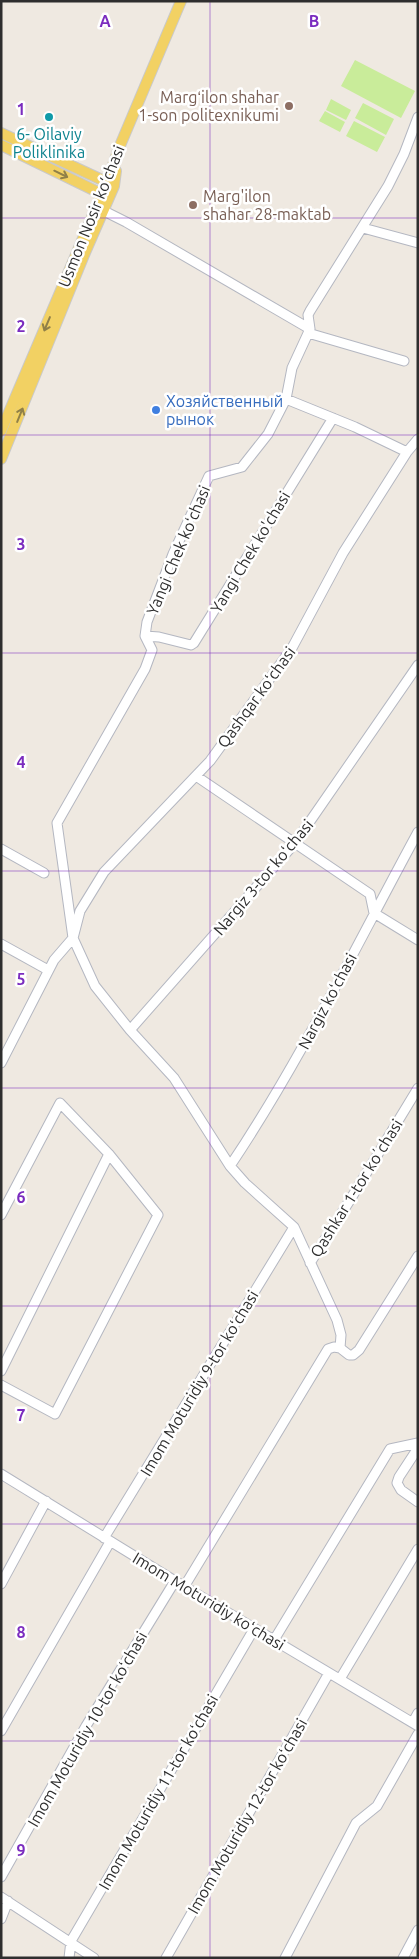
<svg xmlns="http://www.w3.org/2000/svg" width="419" height="1959" font-family="Ubuntu,sans-serif">
<style>
.pitch{fill:#c9ec9a}
.lines{fill:none;stroke-linecap:round;stroke-linejoin:round}
.minor-casing{stroke:#b4b7c1;stroke-width:11}
.major-casing{stroke:#c9c9c9;stroke-width:12}
.minor{stroke:#fff;stroke-width:9}
.major{stroke:#f2d163;stroke-width:10}
.oneway{stroke:#908048}
.grid{fill:none;stroke:#7b2cbf;stroke-width:1;stroke-opacity:0.55}
.education-dot{fill:#8d6e63;stroke:#fff;stroke-width:2}
.culture-dot{fill:#0f9aa8;stroke:#fff;stroke-width:2}
.shop-dot{fill:#3f7fe0;stroke:#fff;stroke-width:2}
.labels{text-anchor:middle;stroke-width:5;stroke-linejoin:round;paint-order:stroke}
.education-label{font-size:16px;fill:#785e54;stroke:#fff;text-anchor:end}
.culture-label{font-size:16px;fill:#0d838f;stroke:#fff}
.street-label{font-size:16px;fill:#2e2e2e;stroke:#fff}
.shop-label{font-size:16px;fill:#366cbe;stroke:#fff;text-anchor:start}
.grid-label{font-size:16px;text-anchor:middle;font-weight:bold;fill:#7b2cbf;stroke:#fff;stroke-width:5;stroke-linejoin:round;paint-order:stroke}
</style>
<rect width="100%" height="100%" fill="#efe9e1"/>
<!-- pitch -->
<path class="pitch" d="M355,60l60,31 -14,27 -60,-32z
M331,99l20,11 -5,10 -20,-10z
M363,103l31,16 -8,16 -31,-17z
M325,111l20,11 -5,10 -21,-11z
M354,121l31,16 -8,15 -31,-16z"/>
<g class="lines">
<defs>
<path id="minor" d="M98,208l28,14 184,107
M363,228l55,15
M308,333l96,28
M286,399l69,28 52,25
M145,636l14,1 32,8 3,-2 139,-225
M196,776l174,118 4,19 44,27
M1,849l43,24
M1,944l47,26
M130,1030l165,-187 123,-178
M1,1063l53,-103 19,-22 7,-27 24,-39 106,-111 82,-113 51,-95 64,-101 11,-13
M230,1166c71,-106 127,-222 188,-334
M1,1215l59,-112 49,51 49,61 -103,199 -54,-29
M310,1263l40,-63 68,-112
M340,1348l1,-13 -4,-15 -43,-93 -49,-44 -15,-17 -56,-88 -44,-48 -35,-44 -22,-48 -16,-115 88,-154 7,-19 -7,-14 2,-14 26,-68 36,-78 33,-9 26,-33 18,-35 6,-31 18,-39 -2,-14 2,-4 78,-125 16,-32 14,-37
M340,1348l9,7h4l6,-5 59,-94
M1,1371l108,-217
M418,1448l-19,29 -2,6 4,7 17,12
M1,1474l174,107 243,145
M104,1538l190,-311
M1,1584l45,-83
M184,1587l144,-238 6,-2 6,1
M274,1640l116,-191 28,-6
M340,1679l78,-130
M413,1722l5,-9
M1,1731l109,-189
M1,1877l85,-151 89,-145
M1,1897l93,61
M1,1919l7,-18
M69,1958l2,-17 183,-312
M166,1958l163,-285
M285,1958l71,-135 21,-17 41,-72
M403,1958l15,-28"/>
<path id="major" d="M1,133l112,52
M1,145l105,51
M1,431l106,-249 12,-34 62,-147
M1,459l83,-204 30,-69 2,-15"/>
</defs>
<!-- minor casing -->
<use href="#minor" class="minor-casing"/>
<!-- major casing -->
<use href="#major" class="major-casing"/>
<!-- minor -->
<use href="#minor" class="minor"/>
<!-- major -->
<use href="#major" class="major"/>
</g>
<!-- one-way arrows -->
<defs><path id="oneway-shaft" d="M-6 0H5M1.5-3L5.5 0L1.5 3" fill="none" stroke-width="1.6" stroke-linecap="round" stroke-linejoin="round" transform="scale(1.25)"/></defs>
<g class="oneway">
<use href="#oneway-shaft" transform="translate(61 174) rotate(26)"/>
<use href="#oneway-shaft" transform="translate(47 324) rotate(113)"/>
<use href="#oneway-shaft" transform="translate(20 415) rotate(-68)"/>
</g>
<!-- grid -->
<path class="grid" d="M210,1v1957M1,218h417M1,435h417M1,653h417M1,871h417M1,1088h417M1,1306h417M1,1524h417M1,1741h417"/>
<!-- markers -->
<g class="education-dot">
<circle cx="289" cy="106" r="5"/>
<circle cx="193" cy="205" r="5"/>
</g>
<circle class="culture-dot" cx="49" cy="117" r="5"/>
<circle class="shop-dot" cx="156" cy="410" r="5"/>
<g class="labels">
<!-- education labels -->
<g class="education-label">
<text x="279" y="103">Margʻilon shahar<tspan x="279" dy="18">1-son politexnikumi</tspan></text>
<text x="203" y="202" text-anchor="start">Marg'ilon<tspan x="203" dy="18">shahar 28-maktab</tspan></text>
</g>
<!-- culture labels -->
<g class="culture-label">
<text x="49" y="140">6- Oilaviy<tspan x="49" dy="18">Poliklinika</tspan></text>
</g>
<!-- street labels -->
<g class="street-label">
<text transform="translate(91 216) rotate(-68)" y="6">Usmon Nosir ko‘chasi</text>
<text transform="translate(178 550) rotate(-67)" y="6">Yangi Chek koʻchasi</text>
<text transform="translate(250 552) rotate(-59)" y="6">Yangi Chek ko'chasi</text>
<text transform="translate(256 697) rotate(-54)" y="6">Qashqar koʻchasi</text>
<text transform="translate(263 877) rotate(-50)" y="6">Nargiz 3-tor koʻchasi</text>
<text transform="translate(327 1001) rotate(-62)" y="6">Nargiz koʻchasi</text>
<text transform="translate(356 1188) rotate(-58)" y="6">Qashkar 1-tor koʼchasi</text>
<text transform="translate(199 1383) rotate(-59)" y="6">Imom Moturidiy 9-tor koʻchasi</text>
<text transform="translate(209 1601) rotate(31)" y="6">Imom Moturidiy koʻchasi</text>
<text transform="translate(87 1729) rotate(-60)" y="6">Imom Moturidiy 10-tor koʻchasi</text>
<text transform="translate(158 1792) rotate(-60)" y="6">Imom Moturidiy 11-tor koʻchasi</text>
<text transform="translate(247 1816) rotate(-60)" y="6">Imom Moturidiy 12-tor koʻchasi</text>
</g>
<!-- shop labels -->
<g class="shop-label">
<text x="166" y="407">Хозяйственный<tspan x="166" dy="18">рынок</tspan></text>
</g>
</g>
<g class="grid-label">
<text x="105" y="27">A</text>
<text x="314" y="27">B</text>
<text x="21" y="115">1</text>
<text x="21" y="332">2</text>
<text x="21" y="550">3</text>
<text x="21" y="768">4</text>
<text x="21" y="985">5</text>
<text x="21" y="1203">6</text>
<text x="21" y="1421">7</text>
<text x="21" y="1638">8</text>
<text x="21" y="1856">9</text>
</g>
<!-- border -->
<rect width="419" height="1959" fill="none" stroke="#2e2e2e" stroke-width="5"/>
</svg>
